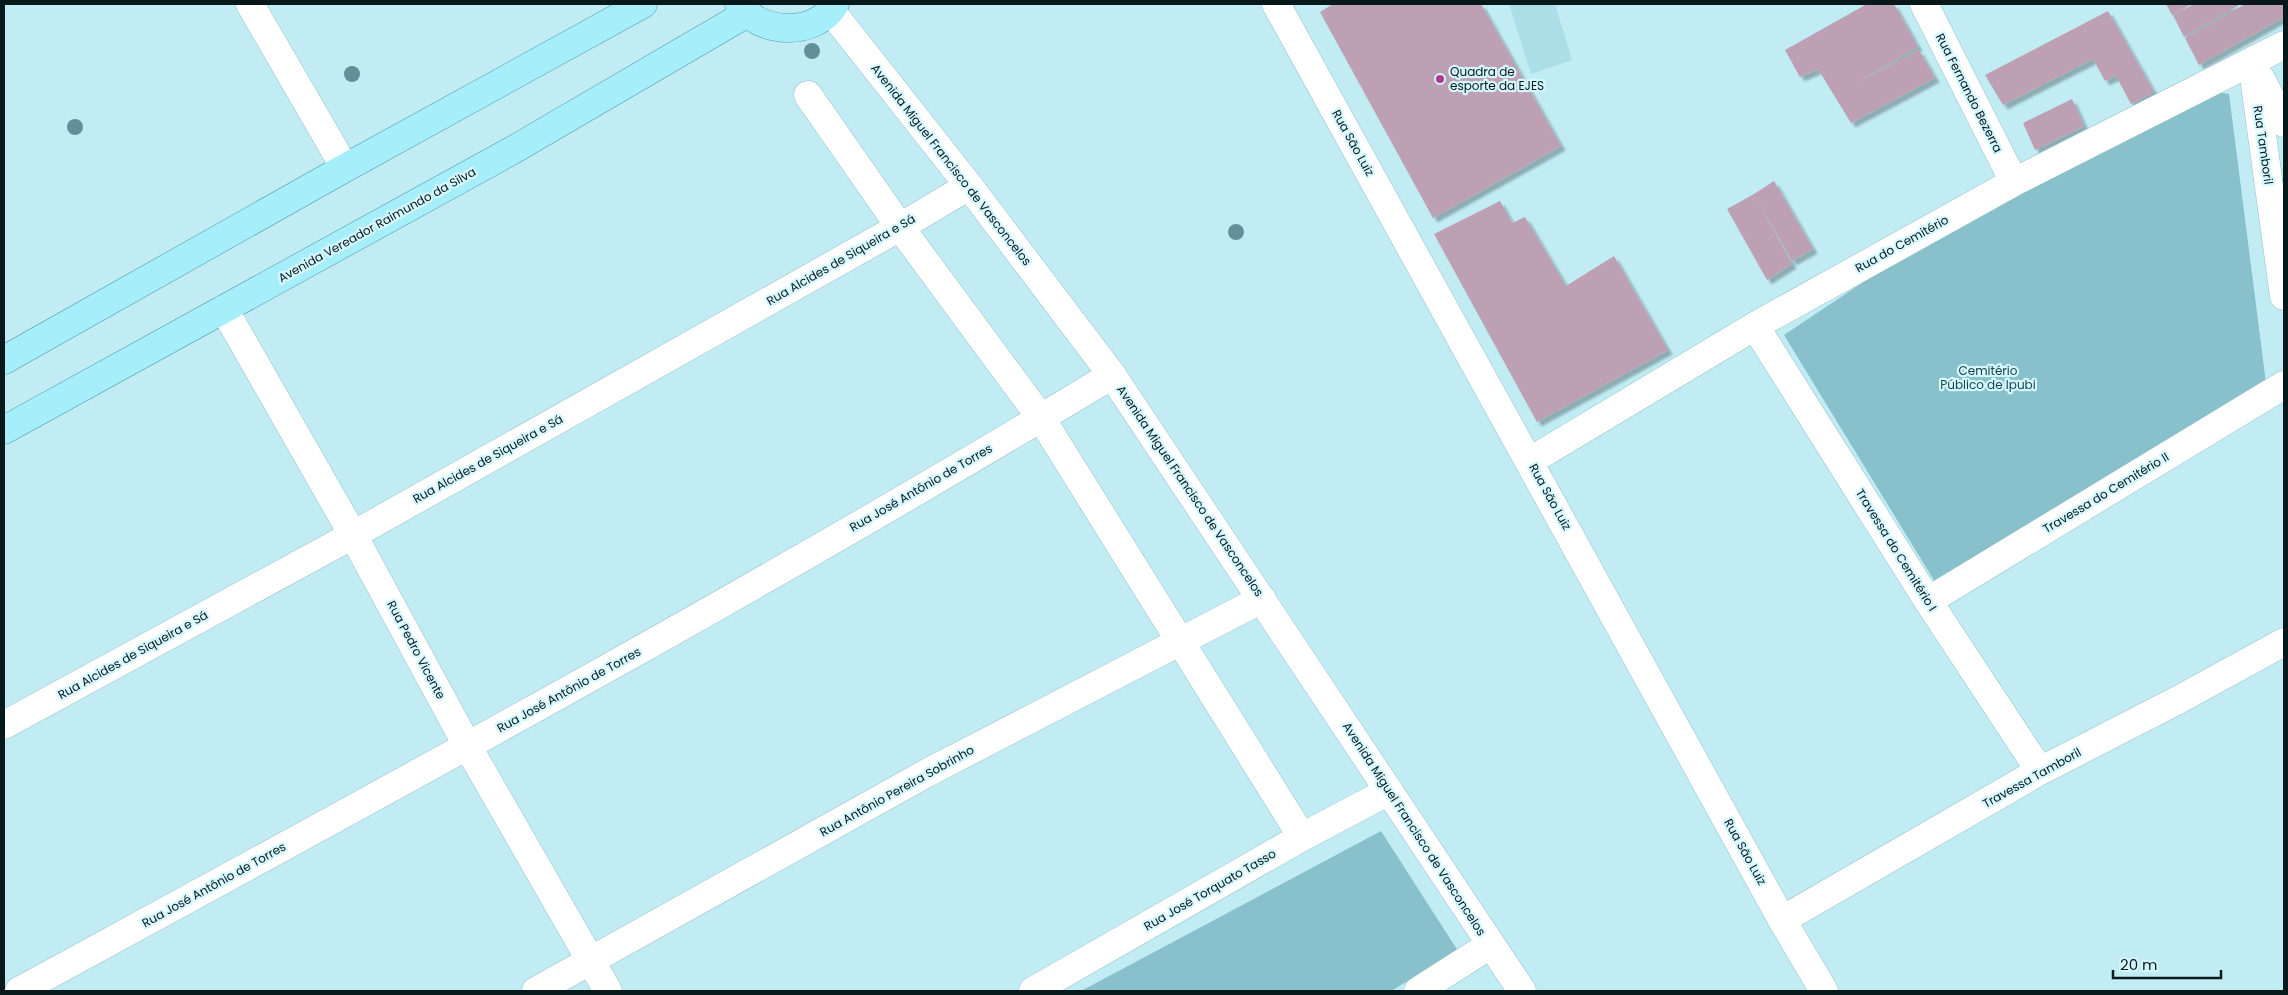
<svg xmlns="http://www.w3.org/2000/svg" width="2288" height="995" font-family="Poppins,sans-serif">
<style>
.built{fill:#abdee7}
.green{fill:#88c0cb}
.building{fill:#bea0b4;filter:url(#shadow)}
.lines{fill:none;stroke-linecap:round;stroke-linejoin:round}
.minor-casing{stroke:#97c1c9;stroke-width:29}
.tertiary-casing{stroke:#97c1c9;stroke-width:29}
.primary-casing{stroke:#489ba9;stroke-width:29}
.minor{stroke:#fff;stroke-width:28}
.tertiary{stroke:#fff;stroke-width:28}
.primary{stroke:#a6eefa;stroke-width:28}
.tree{fill:#639098}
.poi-dot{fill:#ad3992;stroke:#d5f7fe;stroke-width:2}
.labels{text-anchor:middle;stroke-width:4.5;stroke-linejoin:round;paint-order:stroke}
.poi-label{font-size:12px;fill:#08181b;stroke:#d5f7fe;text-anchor:start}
.street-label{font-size:12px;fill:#08181b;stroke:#d5f7fe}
.park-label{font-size:12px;fill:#16444c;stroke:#d5f7fe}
</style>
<defs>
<filter id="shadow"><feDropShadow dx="4.5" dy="4.5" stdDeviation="1" flood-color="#0004"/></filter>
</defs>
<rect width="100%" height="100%" fill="#c1ecf4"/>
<!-- built -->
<path class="built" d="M1509,4h46l17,56 -41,14z"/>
<!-- green -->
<path class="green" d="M2215,92l14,2 37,289 -331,199 -151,-247 102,-68 140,-83z
M1381,831l77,120 -67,40h-310z"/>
<!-- building -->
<path class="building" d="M1333,4h148l80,142 -128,72 -113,-206z
M1867,4h27l24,43 -62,36 63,-33 16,28 -84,45 -33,-54 -18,8 -15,-27z
M2166,4h26l-20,11z
M2194,4h47l-57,33 -11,-22z
M2245,4h39v13l-85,48 -14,-27z
M2108,11l46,81 -23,12 -15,-28 6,-3 -17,8 -12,-22 -90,46 -18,-30z
M2072,99l12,27 -49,24 -12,-27z
M1774,181l39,68 -21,12 -38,-67z
M1754,194l38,70 -25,16 -40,-71z
M1500,201l12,22 13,-6 41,69 48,-30 54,94 -131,72 -103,-188z"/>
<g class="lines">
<defs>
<path id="minor" d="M250,4l95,164
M1276,4l506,916 42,71
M1924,4l90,178
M2252,62l32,234
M2261,79l23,44
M808,95l92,132 141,191 261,419
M224,309l129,226 115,212 140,244
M1755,326l173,275 112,170
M1530,461l225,-135 259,-144 270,-137
M1928,601l356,-216
M4,725l349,-190 547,-308 69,-41
M1782,920l258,-149 138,-71 106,-58
M19,991c367,-200 736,-399 1093,-616
M536,991l389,-217 337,-175
M1033,991l269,-154 87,-46
M1418,991l72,-46"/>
<path id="tertiary" d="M831,11l138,175 143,189 410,616"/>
<path id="primary" d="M739,4c20,31 77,33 96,0
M4,360l341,-192 298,-164
M4,430l509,-280 233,-136"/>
</defs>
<!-- minor casing -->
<use href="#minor" class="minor-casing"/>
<!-- tertiary casing -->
<use href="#tertiary" class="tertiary-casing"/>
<!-- primary casing -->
<use href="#primary" class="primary-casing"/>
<!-- minor -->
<use href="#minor" class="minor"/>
<!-- tertiary -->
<use href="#tertiary" class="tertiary"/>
<!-- primary -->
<use href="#primary" class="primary"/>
</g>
<!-- trees -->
<g class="tree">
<circle cx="812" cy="51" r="8"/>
<circle cx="352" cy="74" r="8"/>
<circle cx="75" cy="127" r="8"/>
<circle cx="1236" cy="232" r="8"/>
</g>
<!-- markers -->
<circle class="poi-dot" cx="1440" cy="79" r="5"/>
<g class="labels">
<!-- poi labels -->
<g class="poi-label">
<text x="1450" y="76">Quadra de<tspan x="1450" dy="14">esporte da EJES</tspan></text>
</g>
<!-- street labels -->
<g class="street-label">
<text transform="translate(1969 93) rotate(63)" y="4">Rua Fernando Bezerra</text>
<text transform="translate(1353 143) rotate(61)" y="4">Rua São Luiz</text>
<text transform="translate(2263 145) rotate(82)" y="4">Rua Tamboril</text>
<text transform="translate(951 165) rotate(52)" y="4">Avenida Miguel Francisco de Vasconcelos</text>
<text transform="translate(377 225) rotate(-29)" y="4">Avenida Vereador Raimundo da Silva</text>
<text transform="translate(1902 244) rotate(-29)" y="4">Rua do Cemitério</text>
<text transform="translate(841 260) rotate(-30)" y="4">Rua Alcides de Siqueira e Sá</text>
<text transform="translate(488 459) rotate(-29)" y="4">Rua Alcides de Siqueira e Sá</text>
<text transform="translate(921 488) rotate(-30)" y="4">Rua José Antônio de Torres</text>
<text transform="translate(1190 491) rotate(56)" y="4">Avenida Miguel Francisco de Vasconcelos</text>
<text transform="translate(2106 493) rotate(-31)" y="4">Travessa do Cemitério II</text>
<text transform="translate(1550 497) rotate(61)" y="4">Rua São Luiz</text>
<text transform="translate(1896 550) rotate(58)" y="4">Travessa do Cemitério I</text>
<text transform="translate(416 650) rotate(62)" y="4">Rua Pedro Vicente</text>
<text transform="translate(133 655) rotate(-29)" y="4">Rua Alcides de Siqueira e Sá</text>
<text transform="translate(569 690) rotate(-29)" y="4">Rua José Antônio de Torres</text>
<text transform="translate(2032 778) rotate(-29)" y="4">Travessa Tamboril</text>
<text transform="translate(897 791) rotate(-29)" y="4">Rua Antônio Pereira Sobrinho</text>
<text transform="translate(1414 829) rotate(57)" y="4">Avenida Miguel Francisco de Vasconcelos</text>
<text transform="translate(1745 852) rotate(61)" y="4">Rua São Luiz</text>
<text transform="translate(214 885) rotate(-29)" y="4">Rua José Antônio de Torres</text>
<text transform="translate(1210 890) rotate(-30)" y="4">Rua José Torquato Tasso</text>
</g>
<!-- park labels -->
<g class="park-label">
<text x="1988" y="375">Cemitério<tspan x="1988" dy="14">Público de Ipubi</tspan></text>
</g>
</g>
<!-- border -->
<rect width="2288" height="995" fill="none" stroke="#08181b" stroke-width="10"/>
<!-- scale -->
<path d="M2113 970v8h108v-8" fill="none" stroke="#08181b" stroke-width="2.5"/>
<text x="2120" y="970" font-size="15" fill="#08181b" stroke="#d5f7fe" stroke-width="4" paint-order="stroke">20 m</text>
</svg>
